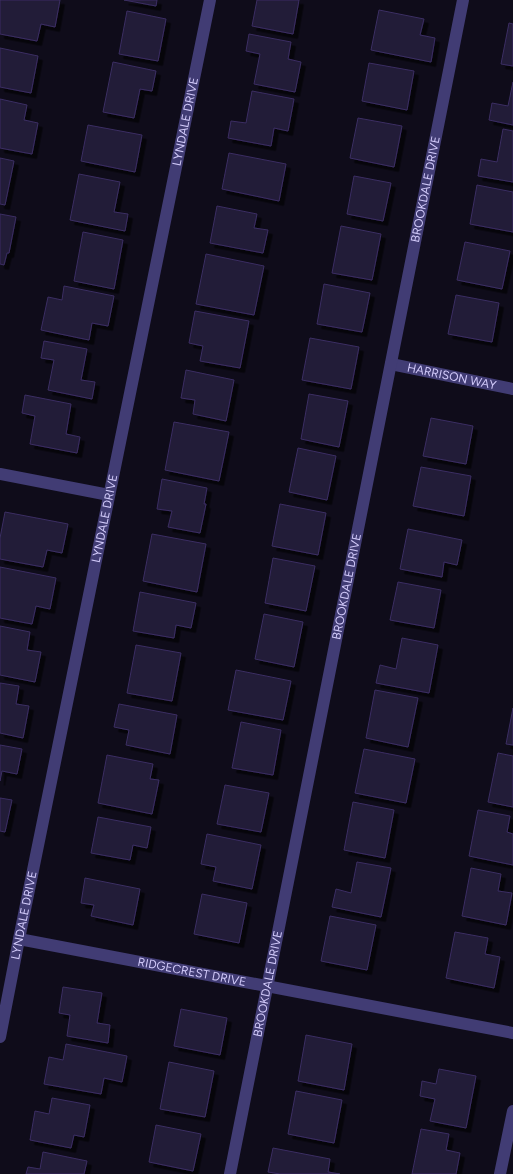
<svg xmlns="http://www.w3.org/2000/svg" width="513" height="1174" font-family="Figtree,sans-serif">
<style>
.building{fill:#221a39;stroke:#3b2e62;filter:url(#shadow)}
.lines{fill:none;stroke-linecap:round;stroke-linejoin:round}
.minor{stroke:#413c74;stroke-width:12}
.labels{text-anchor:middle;stroke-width:4;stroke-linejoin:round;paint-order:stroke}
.street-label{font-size:12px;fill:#d2cafa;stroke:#0f0c1a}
</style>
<defs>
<filter id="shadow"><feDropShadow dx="4.5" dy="4.5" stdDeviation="0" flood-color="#0009"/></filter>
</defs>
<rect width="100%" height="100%" fill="#0f0c1a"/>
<!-- building -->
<path class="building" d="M0,0h60l-5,27 -14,-3 -4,17 -37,-7z
M124,0h33l-1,6z
M257,0h42l-6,34 -41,-8z
M379,10l45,9 -4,16 15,3 -4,24 -60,-12z
M127,11l39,8 -8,42 -39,-7z
M509,23l4,1v42l-12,-2z
M249,34l42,8 -3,17 13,3 -6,30 -41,-8 6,-30 -14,-3z
M0,48l38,8 -7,37 -31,-6z
M113,62l43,9 -4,20 -12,-2 -6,29 -31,-6z
M369,63l45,8 -7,39 -45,-9z
M513,82v43l-24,-5 3,-17 16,3z
M252,91l42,8 -6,32 -14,-3 -3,18 -43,-8 3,-17 15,2z
M0,99l27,6 -3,15 14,3 -6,31 -32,-6z
M358,118l44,8 -8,41 -44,-9z
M88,125l54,10 -7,37 -54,-11z
M503,129l10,2v51l-35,-6 3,-17 16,3z
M229,153l57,11 -7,37 -57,-12z
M0,158l14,3 -9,44 -5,-1z
M79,174l41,8 -6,30 14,2 -3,17 -55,-11z
M354,176l37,7 -8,38 -36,-7z
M477,185l36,7v40l-43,-8z
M217,206l40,8 -3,14 14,2 -5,23 -53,-10z
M0,214l16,3 -7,36h-2l-3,12 -4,-1z
M341,226l40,8 -9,46 -40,-7z
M83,232l40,8 -9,49 -40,-8z
M465,242l45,9 -8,38 -45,-9z
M206,254l58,12 -10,49 -58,-11z
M324,284l46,9 -8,39 -45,-8z
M64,286l50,10 -6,30 -16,-3 -3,17 -48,-10 7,-33 14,3z
M456,295l43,8 -7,39 -44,-8z
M195,311l54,10 -9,47 -40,-7 3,-15 -14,-3z
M310,338l49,9 -8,42 -49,-9z
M44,341l43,8 -6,31 14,2 -3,17 -44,-9 6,-30 -13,-2z
M186,370l48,10 -8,41 -33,-7 2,-14 -14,-2z
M309,394l39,7 -9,46 -38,-8z
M25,395l46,9 -5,30 14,3 -3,16 -47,-9 5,-28 -13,-3z
M431,418l42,8 -7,38 -43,-8z
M174,422l55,10 -10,49 -54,-11z
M298,448l38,8 -9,44 -38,-8z
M421,467l50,9 -7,40 -51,-10z
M162,479l45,9 -3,16h2l-6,29 -32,-6 4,-16 -15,-2z
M280,504l46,9 -8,42 -46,-9z
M5,512l63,12 -6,29 -15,-3 -4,17 -43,-8v-21z
M408,529l54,11 -5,25 -13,-3 -2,15 -42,-8z
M152,534l54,10 -9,48 -54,-11z
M273,558l42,8 -9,45 -41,-8z
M0,567l56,11 -6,31 -14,-3 -4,18 -32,-6z
M398,582l43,8 -7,38 -44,-8z
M140,592l56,11 -5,25 -15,-3 -2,13 -41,-7z
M264,614l39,8 -9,45 -39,-8z
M0,626l30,6 -3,18 14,2 -6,30 -35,-7z
M402,638l36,7 -9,48 -53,-10 4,-18 16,4z
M136,645l45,8 -9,48 -45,-8z
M236,670l55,11 -8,39 -55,-10z
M0,683l19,3 -3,18 13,2 -6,32 -23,-5z
M375,690l43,8 -10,49 -42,-9z
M119,704l58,11 -7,39 -44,-9 3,-15 -15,-3z
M513,708v37l-7,-1z
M241,722l40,8 -8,45 -41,-7z
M0,745l22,4 -5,25 -15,-3 -2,10z
M364,749l51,10 -9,44 -51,-10z
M498,753l15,3v51l-25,-5z
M107,755l46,9 -3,15 9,1 -7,34 -54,-11z
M225,785l44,8 -8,39 -44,-8z
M0,798l12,2 -7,32 -5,-1z
M353,802l41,8 -9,48 -41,-8z
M478,810l32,6 -3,16 6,2v31l-44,-9z
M98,817l53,10 -4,21 -14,-3 -3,15 -39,-7z
M207,834l54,11 -9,44 -39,-8 3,-14 -15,-3z
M357,862l34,6 -10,49 -49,-10 4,-18 15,4z
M471,868l30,6 -3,17 14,2 -6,32 -44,-9z
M85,878l55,11 -7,36 -42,-9 3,-11 -13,-2z
M202,894l45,9 -8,40 -45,-9z
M330,916l46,9 -9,45 -46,-9z
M455,932l33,6 -3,16 15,3 -6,31 -48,-10z
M63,987l39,6 -5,30 13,2 -2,18 -41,-7 3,-21 -11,-2z
M181,1009l46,9 -7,37 -46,-9z
M306,1035l46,9 -8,46 -46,-9z
M66,1044l61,12 -5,26 -18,-4 -3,16 -57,-10 5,-27 14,3z
M169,1062l45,9 -9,46 -45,-8z
M439,1069l37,7 -10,52 -36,-7 5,-22 -15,-3 2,-15 14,3z
M296,1091l46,9 -8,43 -46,-9z
M52,1098l38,7 -6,32 -10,-2 -3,13 -41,-8 5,-29 14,3z
M156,1125l45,9 -8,37 -44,-9z
M421,1129l28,5 -3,16 14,3 -4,21h-44z
M273,1148l57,11 -2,13 12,2h-60l-12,-2z
M43,1152l44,9 -3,13h-58l2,-7 12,2z"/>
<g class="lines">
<!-- minor -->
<g class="minor">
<path id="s1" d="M391,364l122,25"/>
<path d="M0,474l109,21"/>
<path id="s2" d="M19,939l494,94"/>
<path id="s3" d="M0,1037l19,-98 191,-939"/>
<path id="s4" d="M230,1174l233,-1174"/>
<path d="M500,1174l13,-63"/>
</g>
</g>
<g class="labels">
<!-- street labels -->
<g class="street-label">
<text dy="4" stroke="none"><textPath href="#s3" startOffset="934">LYNDALE DRIVE</textPath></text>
<text dy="4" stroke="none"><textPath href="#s4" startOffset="1004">BROOKDALE DRIVE</textPath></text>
<text dy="4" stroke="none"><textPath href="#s1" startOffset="62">HARRISON WAY</textPath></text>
<text dy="4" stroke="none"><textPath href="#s3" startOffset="529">LYNDALE DRIVE</textPath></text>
<text dy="4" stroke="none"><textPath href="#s4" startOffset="599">BROOKDALE DRIVE</textPath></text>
<text dy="4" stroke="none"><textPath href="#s3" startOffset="124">LYNDALE DRIVE</textPath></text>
<text dy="4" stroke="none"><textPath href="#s2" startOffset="176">RIDGECREST DRIVE</textPath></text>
<text dy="4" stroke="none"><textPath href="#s4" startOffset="194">BROOKDALE DRIVE</textPath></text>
</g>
</g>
</svg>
